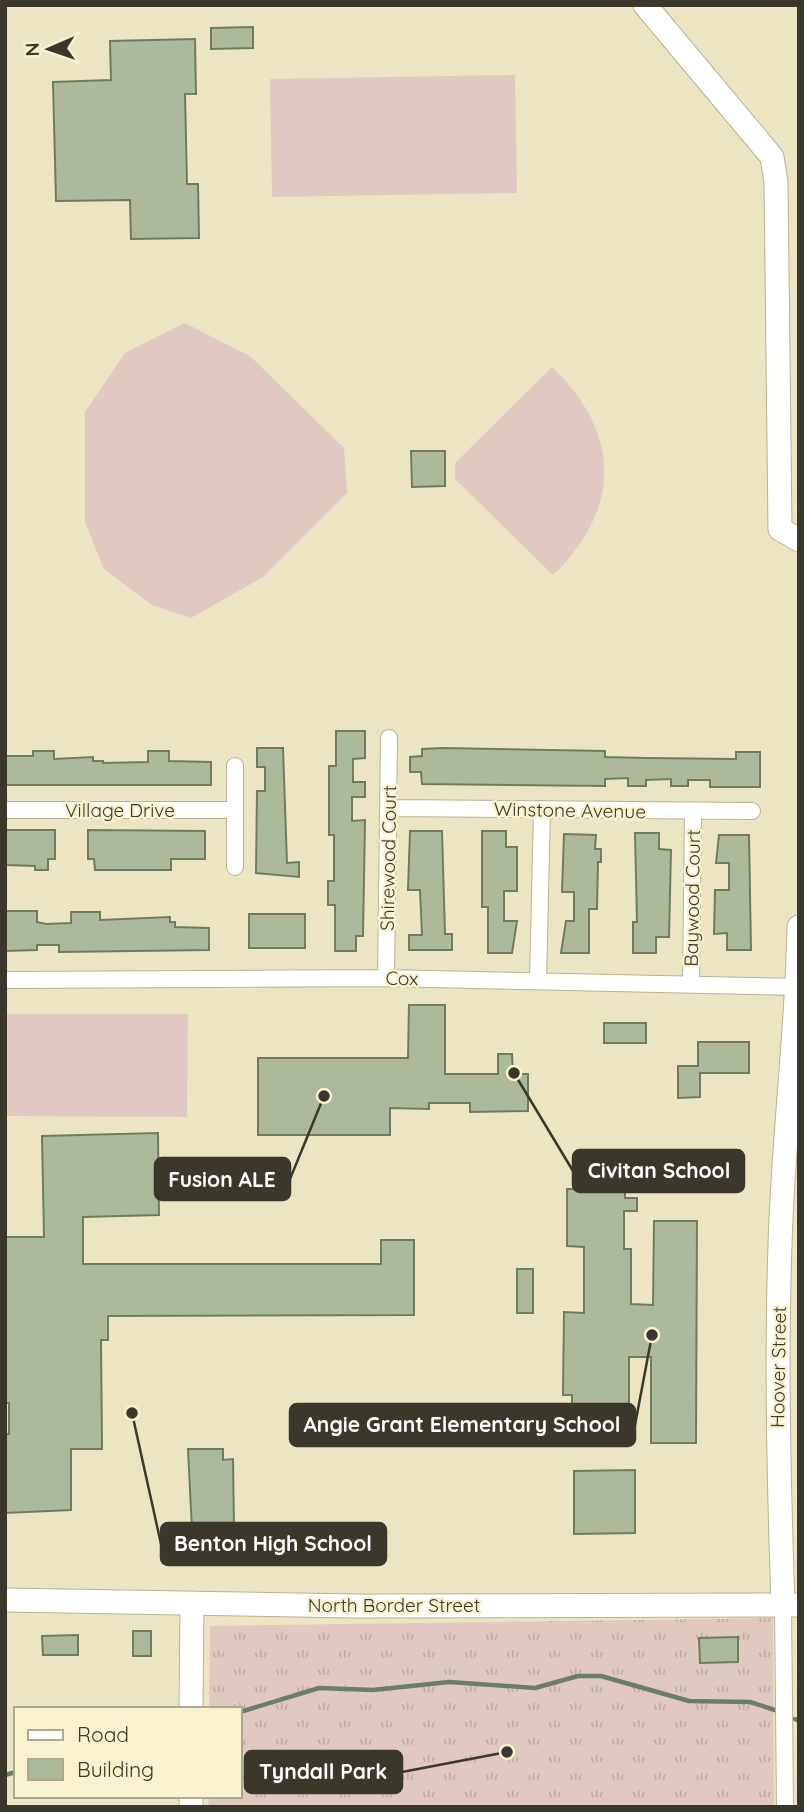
<svg xmlns="http://www.w3.org/2000/svg" width="804" height="1812" font-family="Quicksand,sans-serif">
<style>
.grass{fill:url(#grass-tufts)}
.garden{fill:#e1c9c1}
.lines{fill:none;stroke-linecap:round;stroke-linejoin:round}
.stream{stroke:#6b7d6d;stroke-width:4.5}
.building{fill:#acba9b;stroke:#6f7c5f;stroke-width:2}
.street-casing{stroke:#b9b292;stroke-width:18}
.secondary-casing{stroke:#b9b292;stroke-width:25}
.street{stroke:#fff;stroke-width:16}
.secondary{stroke:#fff;stroke-width:23}
.labels{text-anchor:middle;stroke-width:5;stroke-linejoin:round;paint-order:stroke}
.street-label{font-size:19px;fill:#3b382b;stroke:#f9f2d0}
.leader{fill:none;stroke:#3b382b;stroke-width:2.5}
.callout-dot{fill:#3b382b;stroke:#f9f2d0;stroke-width:2.5}
.callout{fill:#3b382b;stroke:#3b382b;stroke-width:2.5}
.callout-label{font-size:21px;text-anchor:middle;font-weight:bold;fill:#fff}
</style>
<defs>
<pattern id="grass-tufts" width="24" height="20" patternUnits="userSpaceOnUse" patternTransform="scale(1.75)"><rect width="24" height="20" fill="#e1c9c1"/><path d="M3 7l-1-3M5 7V3M7 7l1-3M15 17l-1-3M17 17v-4M19 17l1-3" fill="none" stroke="#c2ada6"/></pattern>
</defs>
<rect width="100%" height="100%" fill="#ebe5c3"/>
<!-- grass -->
<path class="grass" d="M773,1618l1,189h-566l1,-11h31v-87h-31l1,-83z"/>
<!-- garden -->
<path class="garden" d="M515,75l2,118 -245,4 -2,-118z
M185,323l65,33 94,92 3,45 -84,84 -72,41 -39,-13 -48,-36 -19,-47v-110l40,-59z
M552,367c69,66 70,142 1,208l-98,-96v-16z
M5,1014h183l-1,103 -182,-1z"/>
<g class="lines">
<!-- stream -->
<path class="stream" d="M240,1712l79,-24 54,2 76,-8 86,6 43,-12h23l88,25 61,1 28,9
M795,1719l4,2
M5,1775l11,-3"/>
</g>
<!-- building -->
<path class="building" d="M253,27v21l-42,1v-21z
M195,39l1,55h-11l2,90h11l1,54 -68,1 -1,-39 -74,1 -3,-119 58,-2 -1,-39z
M411,451h34v35l-33,1z
M336,731h29v27l-12,1v23h12v15h-13v24l13,-1 -2,116h-7v15h-21v-46h-7v-24h6v-46h-5v-69h7z
M257,748h26l4,115 12,-1v15l-43,-4 1,-82h8v-24h-8z
M443,748l162,3v6l41,1 90,1v-7h24v35h-50v-7h-22v6h-17v-7l-25,1v6h-18v-8l-23,1v7l-183,-2 -1,-12h-11v-15l12,-1v-7z
M33,751h21v8l39,-2v4h10v2l45,-1v-11h21v10l42,1v23h-206v-29h28z
M5,830h50v29h-7v11h-13v-4l-29,-1z
M88,830l117,1v28h-34v11h-76l-1,-11h-6z
M410,831h32l3,103h7v16h-43v-15h13l-2,-45h-12z
M482,831h24v16h11v44h-13v30h13l-5,32h-24v-46h-6z
M635,833h24v16l12,1 -2,87h-13v16h-23v-31h4z
M564,834l32,1 -1,14h6v13h-3l-1,47h-8v44h-28l5,-32h8v-29h-12z
M719,835h30l2,115h-24v-17l-13,1 1,-44h14v-27h-13z
M5,911h32v11l9,2 25,-1v-11h29v8l70,-3v5h5v5l34,1v22l-150,2v-7h-22v5l-32,1z
M249,914h56v34h-56z
M409,1005h36v69h53v-20h14l1,20h15v37l-58,1v-9h-41v6l-39,-1v27h-132v-77h150z
M604,1023h42v20h-42z
M698,1042h51v31h-49v24l-22,1v-32h20z
M158,1133l1,82 -76,2v47h298v-24h33v75l-306,1v24h-7l1,109h-31v61l-66,3v-79h4v-31h-4v-166h39l-2,-101z
M706,1150h19v16h-19z
M567,1189h58v9h12v13h-13v38h7v55l22,1 1,-84h43l-1,222h-45v-86h-22v81l-48,-1v-15h-9v-27h-9l1,-83 20,1v-66l-17,-1z
M517,1269h16v44h-16z
M188,1449h35v11l10,-1 1,70 -42,1z
M635,1470v63l-61,1v-63z
M133,1631h18v25h-18z
M78,1635v20h-35l-1,-19z
M738,1637v25l-38,1 -1,-25z"/>
<g class="lines">
<defs>
<path id="street" d="M235,766v101
M388,808l364,3
M5,810h230
M386,978l3,-240
M5,980l381,-2 413,9
M538,981l4,-172
M691,985l2,-174
M783,1605l2,202"/>
<path id="secondary" d="M645,5l127,152 4,25 4,347 19,11
M5,1600l351,6 443,-1
M783,1605c-4,-120 -7,-240 -3,-360 3,-106 17,-212 19,-318
M191,1709l1,-106
M191,1807v-11"/>
</defs>
<!-- street casing -->
<use href="#street" class="street-casing"/>
<!-- secondary casing -->
<use href="#secondary" class="secondary-casing"/>
<!-- street -->
<use href="#street" class="street"/>
<!-- secondary -->
<use href="#secondary" class="secondary"/>
</g>
<g class="labels">
<!-- street labels -->
<g class="street-label">
<text x="120" y="817">Village Drive</text>
<text transform="translate(570 810) rotate(1)" y="7">Winstone Avenue</text>
<text transform="translate(388 858) rotate(-89)" y="7">Shirewood Court</text>
<text transform="translate(692 898) rotate(-89)" y="7">Baywood Court</text>
<text transform="translate(402 978) rotate(1)" y="7">Cox</text>
<text transform="translate(778 1367) rotate(-89)" y="7">Hoover Street</text>
<text x="394" y="1612">North Border Street</text>
</g>
</g>
<!-- callouts -->
<path class="leader" d="M514 1073L573 1171M324 1096L290 1179M652 1335L635 1425M132 1413L161 1544M507 1752L402 1772"/>
<g class="callout-dot">
<circle cx="514" cy="1073" r="7"/>
<circle cx="324" cy="1096" r="7"/>
<circle cx="652" cy="1335" r="7"/>
<circle cx="132" cy="1413" r="7"/>
<circle cx="507" cy="1752" r="7"/>
</g>
<g class="callout">
<rect x="573" y="1150" width="171" height="42" rx="7"/>
<rect x="155" y="1158" width="135" height="42" rx="7"/>
<rect x="290" y="1404" width="345" height="42" rx="7"/>
<rect x="161" y="1523" width="225" height="42" rx="7"/>
<rect x="245" y="1751" width="157" height="42" rx="7"/>
</g>
<g class="callout-label">
<text x="659" y="1178">Civitan School</text>
<text x="222" y="1187">Fusion ALE</text>
<text x="462" y="1432">Angie Grant Elementary School</text>
<text x="273" y="1551">Benton High School</text>
<text x="323" y="1779">Tyndall Park</text>
</g>
<!-- border -->
<rect width="804" height="1812" fill="none" stroke="#3b382b" stroke-width="14"/>
<!-- legend -->
<rect x="14" y="1707" width="228" height="91" fill="#f9f2d0" stroke="#ada88e" stroke-width="2"/>
<rect x="28" y="1730" width="35" height="10" fill="#ffffff" stroke="#ada88e" stroke-width="2"/>
<text x="77" y="1742" font-size="21" fill="#3b382b">Road</text>
<rect x="28" y="1759" width="35" height="21" fill="#acba9b" stroke="#ada88e" stroke-width="2"/>
<text x="77" y="1777" font-size="21" fill="#3b382b">Building</text>
<!-- north arrow -->
<g transform="translate(49 49) rotate(268)" stroke="#f9f2d0" stroke-width="5" paint-order="stroke">
<path d="M0-5L12 26L0 18L-12 26Z" fill="#3b382b"/>
<text y="-10" font-size="19" font-weight="bold" text-anchor="middle" fill="#3b382b">N</text>
</g>
</svg>
